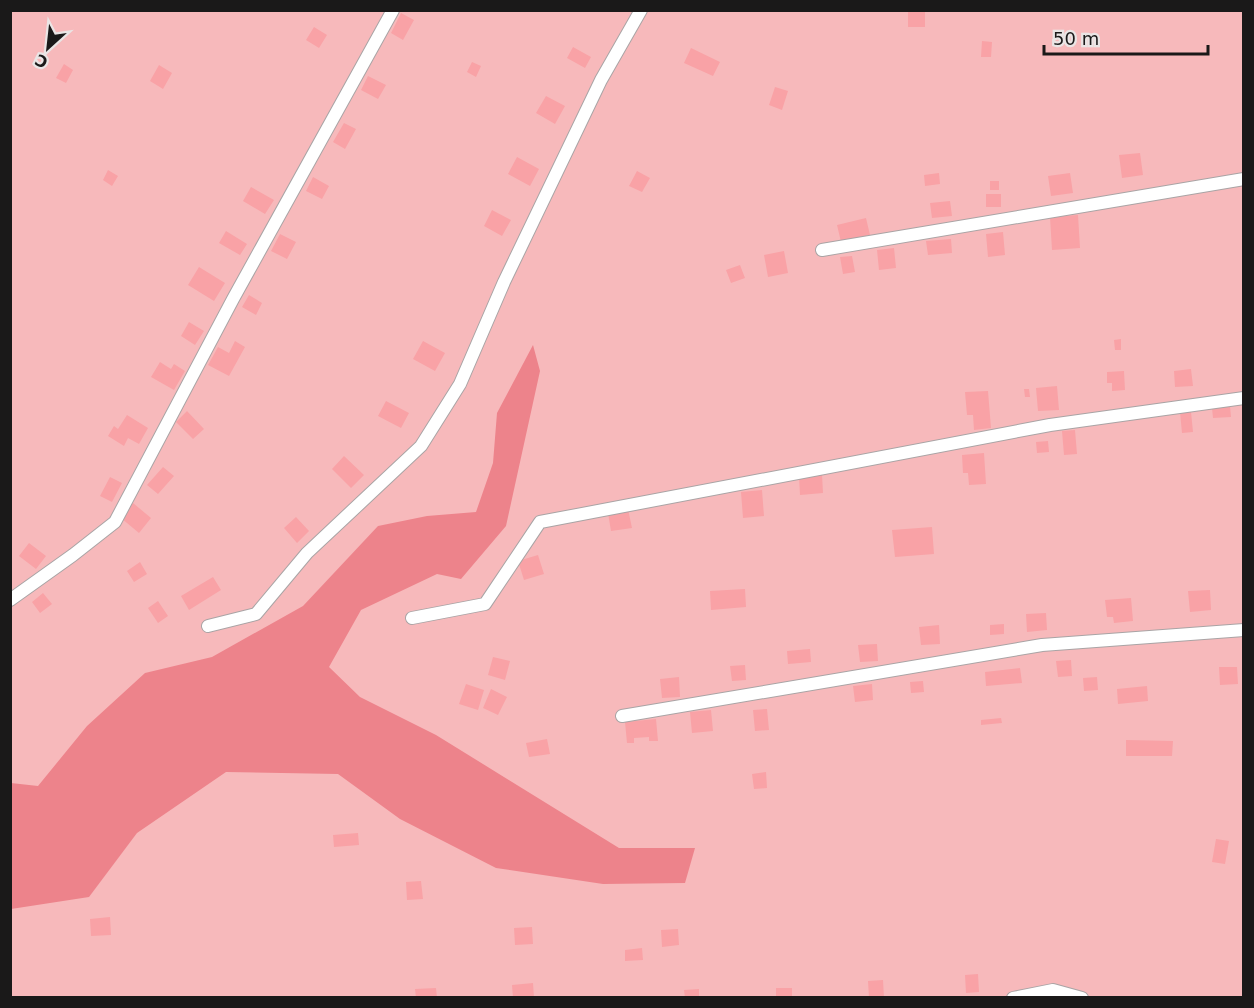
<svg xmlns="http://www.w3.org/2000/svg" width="1254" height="1008" font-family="'DejaVu Sans',sans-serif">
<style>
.green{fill:#f7b9bb}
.water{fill:#ed838b}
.building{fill:#f9a2a6}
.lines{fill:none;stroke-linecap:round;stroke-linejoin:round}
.lane-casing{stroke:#a9a4a5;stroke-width:14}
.lane{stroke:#fff;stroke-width:12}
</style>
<rect width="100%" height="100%" fill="#eae5e5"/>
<!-- green -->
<path class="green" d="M11,11h1232v986h-1232z"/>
<!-- water -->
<path class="water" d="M533,345l7,26 -34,155 -45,53 -24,-5 -76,36 -32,57 31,30 76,38 183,113h76l-10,35 -82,1 -107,-16 -96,-49 -62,-45 -112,-2 -89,61 -48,64 -78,12v-126l27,3 49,-60 58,-53 67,-16 91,-51 75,-80 49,-10 49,-4 17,-49 4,-50z"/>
<!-- building -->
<path class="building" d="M908,10h17v17h-17z
M401,13l13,7 -11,20 -12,-7z
M314,27l13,8 -8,13 -13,-8z
M982,41l10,1 -1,15h-10z
M573,47l18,10 -6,11 -18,-10z
M691,48l29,14 -7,14 -29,-13z
M472,62l9,4 -5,11 -9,-5z
M64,64l9,6 -7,13 -10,-5z
M159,65l13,8 -9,16 -13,-8z
M368,76l18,9 -8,14 -17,-9z
M775,87l13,4 -6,19 -13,-5z
M546,96l19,10 -10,18 -19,-11z
M344,123l12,6 -11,20 -12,-7z
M1140,153l3,22 -21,3 -3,-23z
M517,157l22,12 -9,17 -22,-12z
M108,170l10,6 -6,10 -9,-6z
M637,171l13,7 -8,14 -13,-6z
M939,173l1,11 -15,2 -1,-11z
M1070,173l3,20 -22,3 -3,-20z
M313,177l16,9 -7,13 -16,-8z
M990,181h9v9h-9z
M251,187l23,13 -9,14 -22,-13z
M986,194h15v13h-15z
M950,201l2,15 -20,2 -2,-15z
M492,210l19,10 -9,16 -18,-10z
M1078,215l2,33 -28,2 -2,-33z
M866,218l4,17 -29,7 -4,-17z
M226,231l21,13 -7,11 -21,-12z
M1003,232l2,23 -17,2 -2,-23z
M280,234l16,8 -9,17 -16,-8z
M951,239l1,14 -24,2 -2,-14z
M894,248l2,20 -17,2 -2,-20z
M784,251l4,22 -20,4 -4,-22z
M852,256l3,16 -12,2 -3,-17z
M740,265l5,13 -14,5 -5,-13z
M199,267l26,16 -11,18 -26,-16z
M249,295l13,8 -6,12 -14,-8z
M189,322l15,9 -9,14 -14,-9z
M1121,339v11h-6l-1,-10z
M235,341l10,6 -16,29 -21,-11 10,-18 11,6z
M423,341l22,12 -10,18 -22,-12z
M160,362l11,7 3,-5 11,7 -11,19 -23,-13z
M1191,369l2,17 -18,1 -1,-16z
M1124,371l1,19 -13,1v-8h-5v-11z
M1057,386l2,24 -21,1 -2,-23z
M1024,389h5l1,8h-5z
M988,391l3,37 -17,2 -1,-15h-6l-2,-23z
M386,401l23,12 -8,15 -23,-12z
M1230,406l1,11 -18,1 -1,-10z
M187,411l17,18 -11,10 -17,-17z
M1180,412h11l2,20 -11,1z
M127,415l21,13 -9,16 -11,-6 -4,8 -16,-10 6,-10 4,3z
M1075,430l2,24 -13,1 -2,-24z
M1048,441l1,11 -12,1 -1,-11z
M984,453l2,31 -17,1 -1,-12h-5l-1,-18z
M344,456l20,19 -13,13 -19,-19z
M163,467l11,9 -16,18 -11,-9z
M822,474l1,19 -23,2 -1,-19z
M110,477l12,6 -10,19 -12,-6z
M762,490l2,26 -21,2 -2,-26z
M133,503l18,15 -12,15 -18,-15z
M628,509l4,19 -21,3 -3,-18z
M296,517l13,14 -12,12 -13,-15z
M932,527l2,27 -39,3 -3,-27z
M29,543l17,13 -10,13 -17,-13z
M538,555l6,19 -20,6 -6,-19z
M140,562l7,12 -13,8 -7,-11z
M213,577l8,13 -32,20 -8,-14z
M745,589l1,18 -35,3 -1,-19z
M1210,590l1,20 -21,2 -2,-21z
M43,593l9,11 -12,9 -8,-11z
M1131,598l2,23 -19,2 -1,-6h-6l-2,-17z
M158,601l10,15 -10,7 -10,-15z
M1046,613l1,17 -20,2 -1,-18z
M1004,624v10l-14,1v-10z
M939,625l1,19 -19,1 -2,-18z
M877,644l1,17 -18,1 -2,-17z
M810,649l1,13 -23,2 -1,-13z
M493,657l17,4 -5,19 -17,-5z
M1071,660l1,16 -14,1 -2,-16z
M745,665l1,15 -14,1 -2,-15z
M1219,667h18l1,17 -18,1z
M1020,668l2,15 -36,3 -1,-14z
M679,677l1,20 -18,1 -2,-19z
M1097,677l1,13 -14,1 -1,-13z
M923,681l1,11 -13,1 -1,-11z
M466,684l18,6 -6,20 -19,-6z
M872,684l1,16 -18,2 -2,-16z
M1147,686l1,15 -30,3 -1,-15z
M491,689l16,8 -9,18 -15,-7z
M767,709l2,21 -14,1 -2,-21z
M711,710l2,21 -21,2 -2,-21z
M1001,718l1,5 -21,2v-5z
M656,719l2,22h-9v-4l-15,1v5h-7l-2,-21z
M547,739l3,15 -21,3 -3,-14z
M1126,740l47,1 -1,15h-46z
M766,772l1,16 -13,1 -2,-15z
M358,833l1,12 -25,2 -1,-12z
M1216,839l13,2 -4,23 -13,-2z
M421,881l2,18 -16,1 -1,-18z
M110,917l1,18 -20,1 -1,-17z
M532,927l1,17 -18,1 -1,-17z
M678,929l1,16 -17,2 -1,-17z
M642,948l1,12 -18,1v-11z
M978,974l1,18 -13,1 -1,-18z
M883,980l1,18h-15l-1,-17z
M533,983l1,15h-21l-1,-13z
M436,988l1,10h-21l-1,-9z
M776,988h16v10h-16z
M699,989v9h-14l-1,-8z"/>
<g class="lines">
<defs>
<path id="lane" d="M822,250l422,-71
M10,600l63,-45 42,-33 118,-223 160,-289
M412,618l73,-14 55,-82 510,-97 194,-27
M208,626l48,-12 51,-61 114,-107 39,-62 44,-102 97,-202 40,-70
M622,716l420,-71 202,-15
M1013,998l40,-8 29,8"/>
</defs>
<!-- lane casing -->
<use href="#lane" class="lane-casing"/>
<!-- lane -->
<use href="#lane" class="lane"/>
</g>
<!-- border -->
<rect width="1254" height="1008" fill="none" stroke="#1a1919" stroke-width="24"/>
<!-- north arrow -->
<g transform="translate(48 48) rotate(207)" stroke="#eae5e5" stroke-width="4.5" paint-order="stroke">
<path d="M0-4.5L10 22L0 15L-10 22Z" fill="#1a1919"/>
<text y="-9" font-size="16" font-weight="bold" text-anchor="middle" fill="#1a1919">С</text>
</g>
<!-- scale -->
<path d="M1044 45v9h164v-9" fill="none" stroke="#1a1919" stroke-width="3"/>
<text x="1053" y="45" font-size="18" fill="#1a1919" stroke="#eae5e5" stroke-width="4.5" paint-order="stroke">50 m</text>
</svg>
